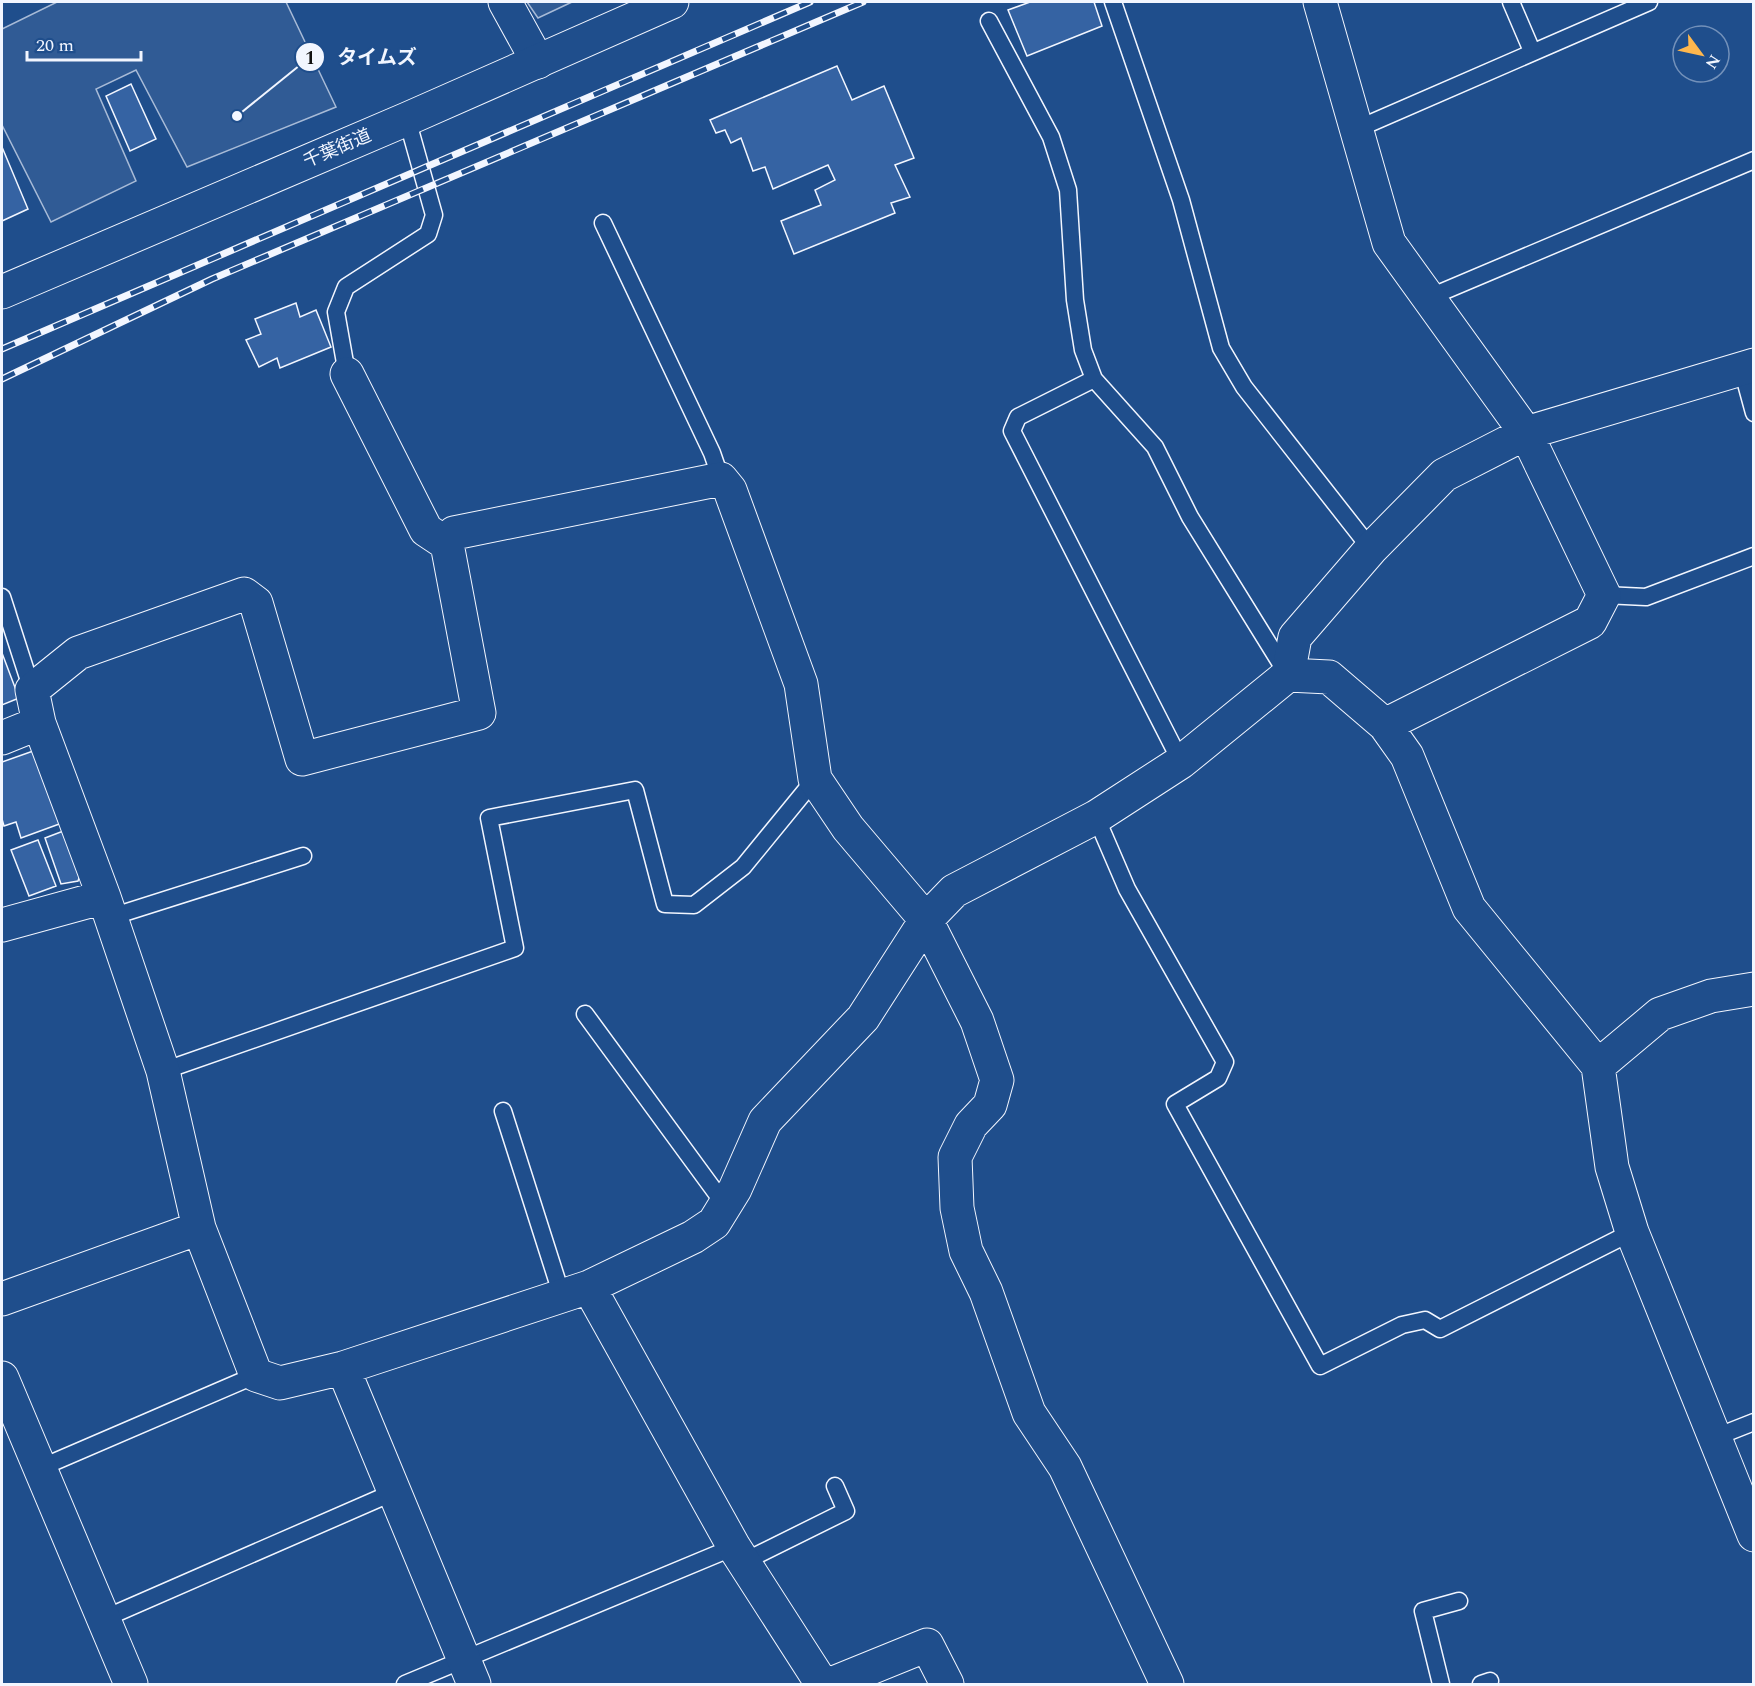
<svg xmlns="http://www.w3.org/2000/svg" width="1755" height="1686" font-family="Spectral,'Noto Sans JP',serif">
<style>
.built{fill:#305b95;stroke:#a8bbd7;stroke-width:1.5}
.building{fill:#3563a3;stroke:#f2f6ff;stroke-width:1.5}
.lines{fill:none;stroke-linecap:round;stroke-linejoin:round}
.lane-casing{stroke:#f2f6ff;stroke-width:19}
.street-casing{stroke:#f2f6ff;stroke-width:35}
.highway-casing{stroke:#f2f6ff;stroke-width:35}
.lane{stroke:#1f4e8c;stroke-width:16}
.street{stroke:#1f4e8c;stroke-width:33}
.highway{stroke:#1f4e8c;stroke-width:33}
.rail-casing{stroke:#f2f6ff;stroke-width:7}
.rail{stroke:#1f4e8c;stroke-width:4.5;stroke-dasharray:14;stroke-linecap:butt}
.labels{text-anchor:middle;stroke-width:4.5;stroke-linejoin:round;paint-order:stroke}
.street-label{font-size:18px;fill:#f2f6ff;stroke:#1f4e8c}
.leader{fill:none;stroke:#f2f6ff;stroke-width:2}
.callout-dot{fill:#f2f6ff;stroke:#1f4e8c;stroke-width:2}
.mark-label{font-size:18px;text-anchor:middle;font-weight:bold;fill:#111}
.callout-label{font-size:20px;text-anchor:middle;font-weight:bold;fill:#f2f6ff;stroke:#1f4e8c;stroke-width:4.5;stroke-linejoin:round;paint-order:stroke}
</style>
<rect width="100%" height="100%" fill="#1f4e8c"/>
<!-- built -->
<path class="built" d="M57,2h229l50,105 -149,60 -51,-97 -40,19 40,92 -85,41 -49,-97v-96z
M527,2h45l-34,16z"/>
<!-- building -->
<path class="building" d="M1030,2h64l8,24 -75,30 -19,-46z
M837,66l15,34 32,-14 30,72 -19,7 15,32 -19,6 4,10 -101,41 -13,-33 40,-16 -6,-15 20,-10 -7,-15 -55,24 -8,-22 -12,4 -12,-33 -10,5 -6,-13 -9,3 -6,-13z
M131,84l25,55 -26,12 -24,-55z
M2,147l26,62 -26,12z
M296,303l4,14 16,-7 15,37 -51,21 -3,-10 -18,9 -13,-27 15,-6 -6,-15z
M2,653l17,45 -17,7z
M36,750l26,73 -41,15 -5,-16 -12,4 -2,-7v-57z
M66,830l15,42 -3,9 -17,3 -16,-46z
M38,840l18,46 -27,10 -18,-46z"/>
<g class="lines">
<defs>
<path id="lane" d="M1113,2l68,198 40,148 23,39 127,162
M1511,2l21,49
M989,21l62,116 17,53 7,110 8,50 11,29 61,68 35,70 96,155
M1357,129l292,-127
M603,223l109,230 9,26
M1430,297l324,-137
M1742,369l12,44
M347,374l-11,-62 10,-25 82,-53 6,-19 -27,-96
M1094,379l-76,38 -6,14 169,331
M1604,595l42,2 108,-41
M2,597l30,93
M1096,817l31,72 98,173 -7,16 -43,26 145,262 82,-41 23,-5 15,9 192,-97
M111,917l192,-61
M585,1014l140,191
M163,1071l352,-123 -26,-130 146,-28 30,114 29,1 49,-38 72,-88
M503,1111l59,185
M1716,1437l38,-15
M40,1468l216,-93
M743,1562l103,-51 -11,-25
M103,1619l291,-127
M405,1684l329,-137
M1441,1684l-18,-73 36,-10
M1481,1684l9,-3"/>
<path id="street" d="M505,2l33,60
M1320,2l69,241 137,190 78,162 -14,27 -205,103
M347,374l79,156 21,14
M1288,675l41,2 56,48 22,31 62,152 129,158 14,101 20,65 122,303
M2,738l37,-15
M2,925l102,-28
M1598,1066l62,-52 51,-18 43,-7
M589,1287l145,260 88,137
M2,1299l197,-71
M343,1368l131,316
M2,1378l129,306
M831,1684l96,-39 20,39
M1167,1684l-102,-217 -36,-54 -43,-121 -20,-41 -9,-43 -2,-51 16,-32 19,-20 7,-25 -20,-59 -51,-101 -78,-92 -33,-49 -14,-95 -71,-194 -9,-11 -267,54 -7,11 32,169 -177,46 -46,-156 -12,-9 -166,59 -46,37 7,33 65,174 59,174 36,157 57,147 24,8 63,-15 246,-81 104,-50 21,-14 21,-34 30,-68 98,-103 63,-98 28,-29 142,-74 85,-55 107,-87 7,-38 76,-88 73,-74 82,-42 228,-68"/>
<path id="highway" d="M2,292l405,-173 265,-117"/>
</defs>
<!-- lane casing -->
<use href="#lane" class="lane-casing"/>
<!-- street casing -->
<use href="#street" class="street-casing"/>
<!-- highway casing -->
<use href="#highway" class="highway-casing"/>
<!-- lane -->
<use href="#lane" class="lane"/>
<!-- street -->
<use href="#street" class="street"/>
<!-- highway -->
<use href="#highway" class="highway"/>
<defs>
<path id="rail" d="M2,349l808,-347
M2,379l210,-100 651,-277"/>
</defs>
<!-- rail casing -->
<use href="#rail" class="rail-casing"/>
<!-- rail -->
<use href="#rail" class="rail"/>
</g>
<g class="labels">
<!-- street labels -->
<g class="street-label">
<text transform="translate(337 148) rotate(-23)" y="6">千葉街道</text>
</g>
</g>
<!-- callouts -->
<path class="leader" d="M237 116L310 57"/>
<g class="callout-dot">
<circle cx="237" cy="116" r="6"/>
<circle cx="310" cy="57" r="15"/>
</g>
<g class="mark-label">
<text x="310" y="64">1</text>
</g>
<g class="callout-label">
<text x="377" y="64">タイムズ</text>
</g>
<!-- border -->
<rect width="1755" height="1686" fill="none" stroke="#f2f6ff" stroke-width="6"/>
<!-- north arrow -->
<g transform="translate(1701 54) rotate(123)"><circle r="28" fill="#1f4e8c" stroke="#7391ba" stroke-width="1.5"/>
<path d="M0-4.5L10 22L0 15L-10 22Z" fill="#ffb74d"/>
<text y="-9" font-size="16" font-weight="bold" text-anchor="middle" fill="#f2f6ff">N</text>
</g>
<!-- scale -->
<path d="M27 51v9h114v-9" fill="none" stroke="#f2f6ff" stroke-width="3"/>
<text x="36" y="51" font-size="18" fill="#f2f6ff" stroke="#1f4e8c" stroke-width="4.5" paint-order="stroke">20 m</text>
</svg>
